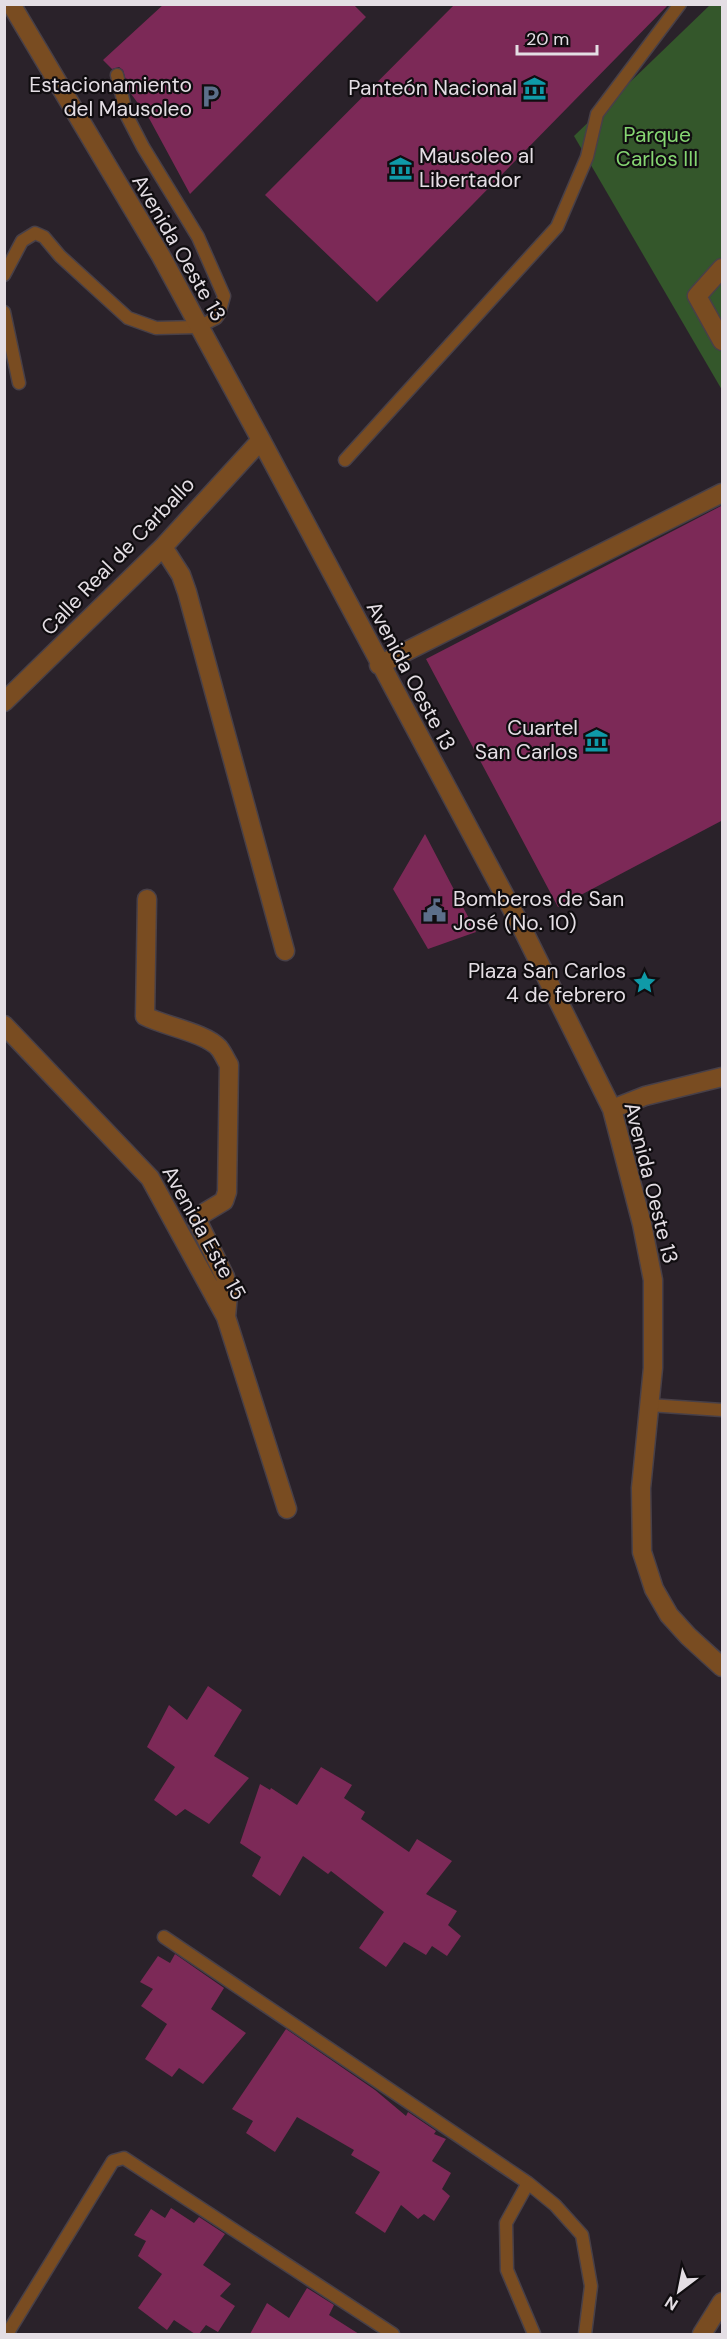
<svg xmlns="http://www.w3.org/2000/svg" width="727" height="2339" font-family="'DM Sans',sans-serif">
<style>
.green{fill:#34572b}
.building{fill:#7c2957}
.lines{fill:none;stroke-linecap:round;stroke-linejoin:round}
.lane-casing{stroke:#484048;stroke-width:15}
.street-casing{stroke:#484048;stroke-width:21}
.lane{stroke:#794c21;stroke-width:12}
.street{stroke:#794c21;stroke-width:18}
.labels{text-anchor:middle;stroke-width:4.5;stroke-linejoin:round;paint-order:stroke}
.poi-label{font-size:21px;fill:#e4dee4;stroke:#100d10;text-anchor:end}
.park-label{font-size:21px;fill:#86d672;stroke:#100d10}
.street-label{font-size:21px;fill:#e4dee4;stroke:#100d10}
</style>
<rect width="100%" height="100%" fill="#2a222a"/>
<!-- green -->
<path class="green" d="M710,5h12v385l-148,-254z"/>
<!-- building -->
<path class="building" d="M164,4h189l13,13 -176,177 -40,-74 -21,-29 -6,-21 -4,-3 -7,2 -9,-9z
M455,4h214l-292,298 -112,-107z
M723,505v315l-165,87 -132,-248z
M425,834l51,98 -48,17 -35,-60z
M208,1686l34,24 -28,46 35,22 -40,46 -24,-15 -9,7 -22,-16 21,-33 -28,-20 22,-42 18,15z
M321,1767l31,18 -8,13 21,14 -4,7 48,33 8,-13 35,22 -26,33 31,17 -9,14 13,11 -14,20 -15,-10 -6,9 -22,-13 -18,25 -27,-19 25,-36 -53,-41 -3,3 -25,-18 -23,40 -28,-20 9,-19 -21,-14 20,-59 10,6 1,-2 26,17z
M175,1954l49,34 -13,21 35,24 -43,51 -24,-16 -7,9 -27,-18 22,-35 -26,-18 12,-17 -13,-7 18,-26 12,7z
M286,2029l89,61 31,26 2,-4 28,19 -2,3 12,5 -14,22 19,12 -9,16 8,7 -16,25 -10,-7 -6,5 -17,-14 -16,28 -30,-20 25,-41 -29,-17 3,-5 -57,-33 -22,35 -29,-19 7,-12 -21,-12z
M171,2208l23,15 5,-6 26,17 -22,31 28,19 -11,12 15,10 -17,26 -12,-7 -7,9h-4l-21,-14 -7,10 -29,-22 24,-34 -24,-18 8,-15 -12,-6 17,-26 14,9z
M307,2288l27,17 -5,10 30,19h-109l17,-31 22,15z"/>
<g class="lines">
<defs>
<path id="lane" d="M4,275l18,-34 13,-8 9,4 16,19 68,62 28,10 42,-1 18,-9 3,-4 5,-18 -26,-59 -55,-90 -16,-31 -10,-41
M4,312l15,71
M345,460l212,-233 30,-70 10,-43 83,-110
M649,1405l73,5
M164,1937l364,246 -22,40 1,47 27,64
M528,2183l27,22 27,30 9,51 -6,48
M7,2334l106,-173 11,-3 269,176"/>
<path id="street" d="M11,4l150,252 100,184 261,488 90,181 30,115 11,56v88l-12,120 1,64 12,37 15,26 19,21 34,31
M722,268l-25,28 25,45
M163,547l18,28 6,17 98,359
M379,665l343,-172
M4,702l159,-155 98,-107
M147,899l-2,117c19,10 61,17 74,32 4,5 7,12 10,17l-2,127 -3,9 -25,15 -2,4 28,57 3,17 -2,23
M4,1025l146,153 76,139 61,192
M612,1109l33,-13 77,-19
M4,2333l2,1
M702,2334l20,-32"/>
</defs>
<!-- lane casing -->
<use href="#lane" class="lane-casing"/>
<!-- street casing -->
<use href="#street" class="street-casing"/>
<!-- lane -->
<use href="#lane" class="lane"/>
<!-- street -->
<use href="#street" class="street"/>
</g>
<!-- icons -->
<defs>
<symbol id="museum-bare" viewBox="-9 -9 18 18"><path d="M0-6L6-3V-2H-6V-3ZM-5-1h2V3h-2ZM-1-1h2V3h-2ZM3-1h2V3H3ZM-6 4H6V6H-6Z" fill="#0f9aa8" stroke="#100d10" stroke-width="2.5" paint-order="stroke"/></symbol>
<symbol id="parking-bare" viewBox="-9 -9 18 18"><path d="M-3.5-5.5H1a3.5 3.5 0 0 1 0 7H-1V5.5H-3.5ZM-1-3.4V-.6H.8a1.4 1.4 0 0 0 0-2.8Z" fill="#5c6f8a" stroke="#100d10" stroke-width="2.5" paint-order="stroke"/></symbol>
<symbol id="civic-bare" viewBox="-9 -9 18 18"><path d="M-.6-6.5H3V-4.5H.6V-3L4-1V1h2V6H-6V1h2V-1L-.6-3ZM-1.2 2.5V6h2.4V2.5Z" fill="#5c6f8a" stroke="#100d10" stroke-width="2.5" paint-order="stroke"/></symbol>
<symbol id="sight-bare" viewBox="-9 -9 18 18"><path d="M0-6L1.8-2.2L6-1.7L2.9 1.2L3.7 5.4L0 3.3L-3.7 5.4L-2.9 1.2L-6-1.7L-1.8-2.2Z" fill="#0f9aa8" stroke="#100d10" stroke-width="2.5" paint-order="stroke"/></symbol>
</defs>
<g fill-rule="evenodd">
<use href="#museum-bare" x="518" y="72" width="33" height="33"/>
<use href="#parking-bare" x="194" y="80" width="33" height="33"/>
<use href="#museum-bare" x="384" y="152" width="33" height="33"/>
<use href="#museum-bare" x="580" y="724" width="33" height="33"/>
<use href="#civic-bare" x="418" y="894" width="33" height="33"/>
<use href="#sight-bare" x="628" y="966" width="33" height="33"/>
</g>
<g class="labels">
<!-- poi labels -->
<g class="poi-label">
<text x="192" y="92">Estacionamiento<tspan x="192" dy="24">del Mausoleo</tspan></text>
<text x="517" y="95">Panteón Nacional</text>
<text x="419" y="163" text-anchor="start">Mausoleo al<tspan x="419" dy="24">Libertador</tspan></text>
<text x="578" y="735">Cuartel<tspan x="578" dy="24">San Carlos</tspan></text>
<text x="453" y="906" text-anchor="start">Bomberos de San<tspan x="453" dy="24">José (No. 10)</tspan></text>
<text x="626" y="978">Plaza San Carlos<tspan x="626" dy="24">4 de febrero</tspan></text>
</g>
<!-- park labels -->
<g class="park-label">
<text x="657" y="142">Parque<tspan x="657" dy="24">Carlos III</tspan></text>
</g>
<!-- street labels -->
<g class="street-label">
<text transform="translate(179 248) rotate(60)" y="7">Avenida Oeste 13</text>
<text transform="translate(118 556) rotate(-46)" y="7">Calle Real de Carballo</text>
<text transform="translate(411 676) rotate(62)" y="7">Avenida Oeste 13</text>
<text transform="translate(651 1183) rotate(76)" y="7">Avenida Oeste 13</text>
<text transform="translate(204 1233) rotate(61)" y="7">Avenida Este 15</text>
</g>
</g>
<!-- border -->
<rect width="727" height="2339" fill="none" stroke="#e4dee4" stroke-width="12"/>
<!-- north arrow -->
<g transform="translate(679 2291) rotate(212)" stroke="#100d10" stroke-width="4.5" paint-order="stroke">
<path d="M0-4.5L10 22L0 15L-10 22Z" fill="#e4dee4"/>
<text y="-9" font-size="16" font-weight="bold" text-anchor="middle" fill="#e4dee4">N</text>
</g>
<!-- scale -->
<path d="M517 45v9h80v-9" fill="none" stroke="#e4dee4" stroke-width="3"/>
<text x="526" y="45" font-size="18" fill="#e4dee4" stroke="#100d10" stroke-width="4.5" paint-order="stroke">20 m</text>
</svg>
